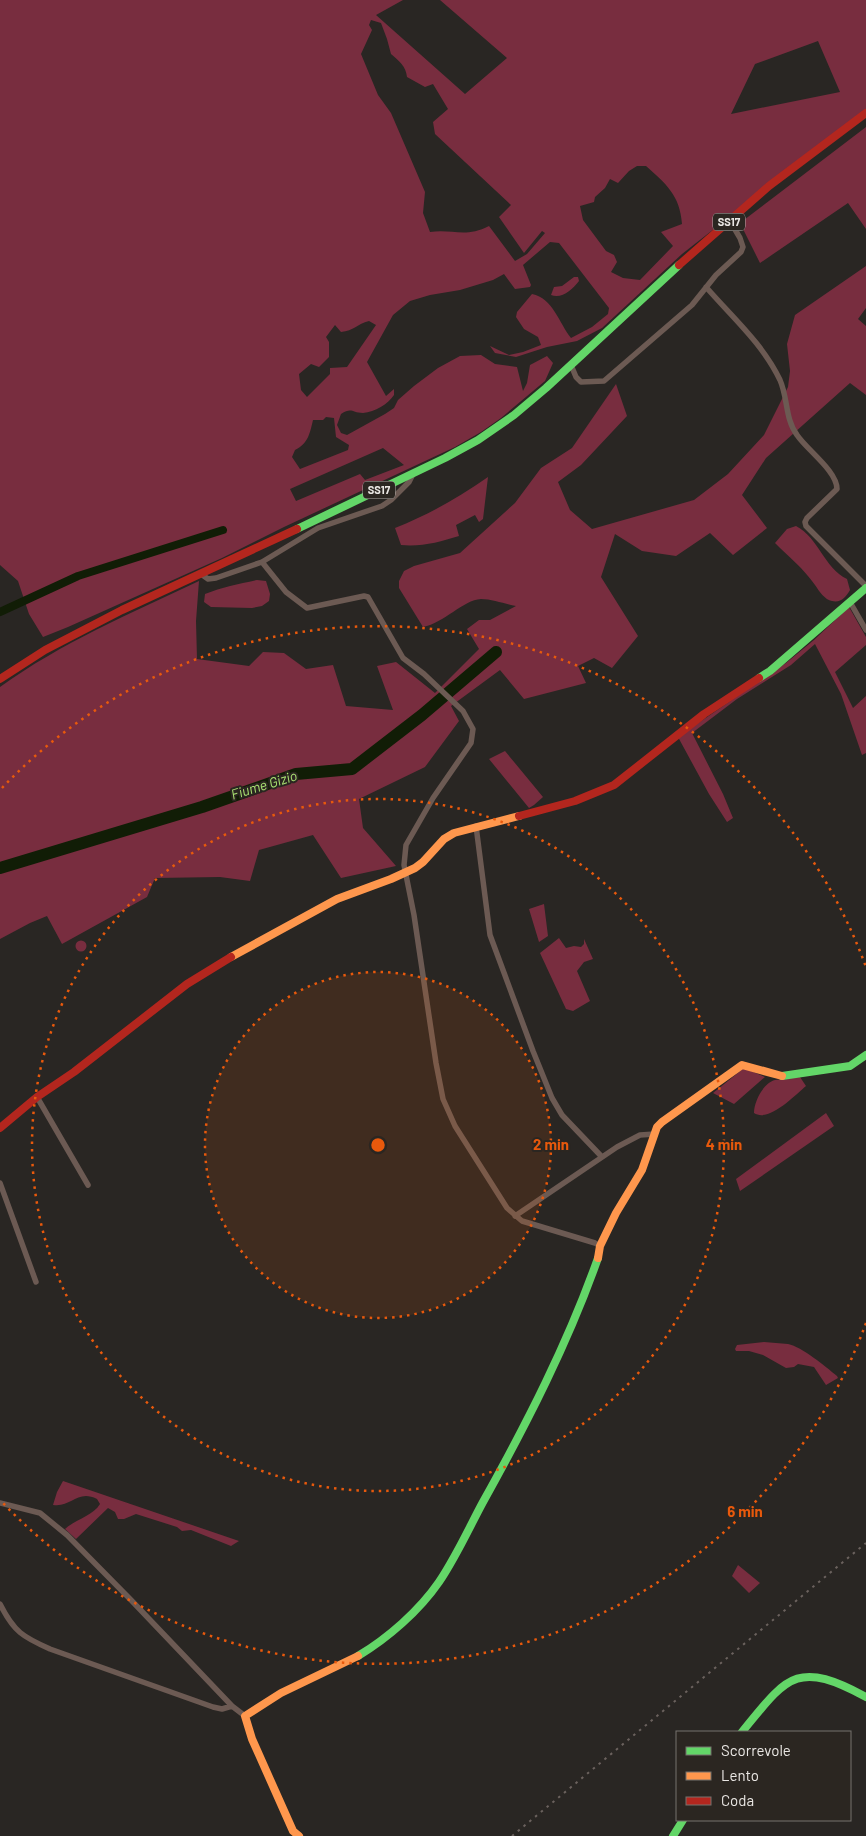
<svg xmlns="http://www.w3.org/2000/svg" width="866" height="1836" font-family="Barlow,sans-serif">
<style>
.green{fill:#782d3f;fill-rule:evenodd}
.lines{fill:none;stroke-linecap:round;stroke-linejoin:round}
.canal{stroke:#111d06;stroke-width:8}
.river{stroke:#111d06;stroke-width:12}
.street{stroke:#6c5a53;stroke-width:5.5}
.fast{stroke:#63d668;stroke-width:8}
.slow{stroke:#ff974d;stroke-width:8}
.jam{stroke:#b3261e;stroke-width:8}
.rail{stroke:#6b625e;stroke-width:2;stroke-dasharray:2.5 5;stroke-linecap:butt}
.ring{fill:none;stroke:#e8590c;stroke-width:2.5;stroke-dasharray:2.5 5}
.labels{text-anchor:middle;stroke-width:4;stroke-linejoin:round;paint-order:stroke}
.shield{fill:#2b2621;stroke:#b1adaa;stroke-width:1}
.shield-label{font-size:11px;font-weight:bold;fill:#eae7e4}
.water-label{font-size:14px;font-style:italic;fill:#aae272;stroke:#2b2621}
.centre{fill:#e8590c;stroke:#2b2621;stroke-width:2.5}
.ring-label{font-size:15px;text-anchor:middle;font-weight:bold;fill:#e8590c;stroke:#2b2621;stroke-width:4;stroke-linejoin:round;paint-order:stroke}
</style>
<rect width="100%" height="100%" fill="#292623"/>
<!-- green -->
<path class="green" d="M0,0h403l-27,15 89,79 42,-36 -67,-58h426v110l-184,144 -80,74 -25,13 -30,6 -31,10 -21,-4 -5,-7 19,9 14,-3 18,-7 -3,-8 -14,-8 -8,-12 1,-5 15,-18c21,4 27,29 39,44l21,-11 16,-13 1,-6 -50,-65 -9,-1 -27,23 8,20 -1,2 -15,2 -11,-15 -11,6 -33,10 -30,5 -20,6 -17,14 -26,47 19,34 8,-7v6c-6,9 -19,17 -31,18 -11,0 -11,-6 -22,1l-4,11 4,8 6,2 38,-21 9,-6 4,-8 16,-14 24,-18 22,-12 21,-1 14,9 22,3 6,24 4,-8 3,-18 17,-9 6,7 -8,18 -6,5 -38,32 -20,14 -26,15 -171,80 -62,31 -154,69 -25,10 -14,-23 -11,-33 -18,-16zM371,20l10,3 6,16 4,15c8,7 15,12 16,23l18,10 8,-3 15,25 -15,13 2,12 76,71 -12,12 25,36 18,-22 3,2 -18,21 -12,7 -26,-35c-23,12 -36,3 -59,6l-7,-19 2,-21 -34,-79 -13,-18 -17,-41 11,-24 -3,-5zM818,41l22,51 -109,22 24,-50zM637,166h9c20,18 34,29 36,58l-21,8 12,14 -33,34 -17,-2 -12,-6 6,-10 -3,-7 -8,-4 -23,-31 -3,-14 14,-4 1,-5 10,-9 5,-9 8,4 11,-12zM369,321l7,4 -29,42 -17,1v6l-23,23 -6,-7 -2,-16 12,-10 8,3 10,-10v-15l-3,-5 9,-12 6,7c13,-1 16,-8 28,-11zM326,417l8,1 2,19 13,8 -1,5 -48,19 -8,-12 3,-7c13,-6 15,-17 18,-30h10zM383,448l21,17 -39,15 -5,-6 -64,27 -6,-12z
M866,127v102l-18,-26 -88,60 -20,-40z
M866,266v42l-8,11 8,7v69l-16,-12 -84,75 -24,37 25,33 -34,27 -23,-22 -34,23 -34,-5 -27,-17 -14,43 37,59 -26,32 -18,-10 -16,8 8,17 -62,16 -24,-29 -49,36 8,15 -34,46 -66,32 4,29 33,38 -55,12 -28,-43 -54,15 -9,31 -30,-4 -65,1 -8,19 -85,47 -15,-28 -17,7 -30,16v-252c61,-44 131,-74 199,-106l-3,40 1,38 52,7 14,-14 21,1 22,16 27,-4 13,41 47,4 -16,-44 19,-4 39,31 44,-44 -12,-20 12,-9h11l26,-14c-11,-2 -24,-7 -35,-7 -18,1 -37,24 -58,28l-24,-39v-7l5,-10 10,-5 46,-13 55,-50 26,-35 31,-20 44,-64 11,32 -46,49 -23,17 12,28 22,19 102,-29 34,-26 36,-39 24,-48 2,-16 -3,-27 8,-29z
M574,277h4l1,4c-7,9 -17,18 -28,14l3,-8 8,-1z
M488,477l-5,42 -4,3 -4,-7 -19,10 3,11c-19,6 -38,11 -58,9l-6,-17c33,-13 63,-30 93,-51z
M796,526c23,12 28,42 51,53l3,11c-4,7 -9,13 -18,11 -7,-1 -13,-10 -17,-16 -11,-16 -26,-28 -40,-42l12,-14z
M257,580l9,1 4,13 -1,7 -7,5 -10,2 -41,-1 -7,-5 1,-8c17,-7 34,-10 52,-14z
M849,607l17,30v8l-31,27 18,36 13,-12v57l-4,2 -21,-61 -26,-50 -24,21 -54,34 -45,34 31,61 10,24 -6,4 -18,-28 -31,-57 108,-74 28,-23z
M505,751l38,46 -9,8 -5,3 -40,-49z
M544,904l4,32 -9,6 -10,-33z
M559,938l7,10 8,-2 7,1 3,-3v-5l9,20 -9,3 -7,9 13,30 -17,10 -7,-2 -26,-56z
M75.5 946a5.5 5.5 0 1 1 11 0a5.5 5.5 0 1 1-11 0Z
M744,1068l21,9 -31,27 -21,-11z
M800,1077l6,9c-11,9 -37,37 -52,27 0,-11 9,-30 21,-33 8,-1 17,-2 25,-3z
M826,1113l8,13 -94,65 -4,-12z
M764,1342c8,1 16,1 24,2 14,3 37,22 49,32l1,2 -12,7 -12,-18 -16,-3 -4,3 -8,1 -23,-13 -14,-4h-13l-1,-2 2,-4z
M63,1481l176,60 -8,5 -40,-16 -9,1 -5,-4 -41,-13 -12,5h-6l-3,-7 -7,-4 -32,31 -11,-10c11,-10 28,-13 35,-25l-3,-5c-20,-10 -26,9 -44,6l4,-13z
M738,1565l22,18 -11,10 -17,-17z"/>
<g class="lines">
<!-- canal -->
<path class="canal" d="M0,612l78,-36 145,-46"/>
<!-- river -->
<path class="river" d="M0,868l202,-61 94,-33 56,-5 70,-54 74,-63"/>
<!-- street -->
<path class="street" d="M706,287c26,30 57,57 74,93 8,18 5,39 17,55 10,15 40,36 40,54l-30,29 -2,4 1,4 60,60
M571,365l5,12 5,5 23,-1 88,-76 24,-30 25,-23 2,-5 -3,-9 -10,-17
M262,562l24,30 21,16 57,-12 4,1 35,61 21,16 39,37 10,18 -2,14 -38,55 -27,47 -2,20 10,50 22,148 7,36 12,27 52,82 15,13 10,3 63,19 5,3
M201,574l7,5 8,-1 46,-16 56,-34 64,-22 9,-6 18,-18 4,-8
M850,602l16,28
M476,826l14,109 43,116 19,47 10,17 40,42
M37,1097l51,88
M0,1183l36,99
M515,1216l102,-69 23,-12 15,-1
M0,1503l40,10 27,22 64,65 101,106 13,10
M0,1604c14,28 23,33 50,45l163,58 9,2 10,-3"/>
<!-- fast -->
<path class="fast" d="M297,529l148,-71 33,-18 36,-25 32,-27 133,-123
M759,678l11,-7 96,-83
M782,1076l68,-10 16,-11
M358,1656c30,-18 61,-45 81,-74 17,-25 30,-54 44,-80 44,-79 85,-159 115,-244
M742,1732c45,-55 54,-73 124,-35
M673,1836l10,-16"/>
<!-- slow -->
<path class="slow" d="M231,957l106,-58 54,-20 24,-11 8,-6 21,-23 10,-6 65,-17
M598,1258l2,-12 16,-33 26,-43 15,-43 5,-5 80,-57 40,11
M299,1836l-6,-5 -41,-92 -7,-23 36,-23 77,-37"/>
<!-- jam -->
<path class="jam" d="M679,265l90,-79 97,-73
M0,679l45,-29 77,-40 175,-81
M519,816l56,-15 39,-16 90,-71 55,-36
M0,1128l37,-31 37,-25 113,-88 44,-27"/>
<!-- rail -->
<path class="rail" d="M512,1836l354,-293"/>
</g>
<!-- distance rings -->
<circle cx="378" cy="1145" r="173" fill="#e8590c" fill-opacity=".12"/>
<g class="ring">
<circle cx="378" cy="1145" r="173"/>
<circle cx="378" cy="1145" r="346"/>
<path d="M866 1323A519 519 0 0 1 2 1502M2 788A519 519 0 0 1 866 967"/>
</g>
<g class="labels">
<!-- shield labels -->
<g class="shield">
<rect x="713" y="213.5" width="32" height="17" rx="4"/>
<rect x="363" y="481.5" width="32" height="17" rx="4"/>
</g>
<g class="shield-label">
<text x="729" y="226">SS17</text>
<text x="379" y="494">SS17</text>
</g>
<!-- water labels -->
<g class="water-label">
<text transform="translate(264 785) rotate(-17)" y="5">Fiume Gizio</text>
</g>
</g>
<circle cx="378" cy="1145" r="8" class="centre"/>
<g class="ring-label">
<text x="551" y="1150">2 min</text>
<text x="724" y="1150">4 min</text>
<text x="745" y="1517">6 min</text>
</g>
<!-- legend -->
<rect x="676" y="1731" width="175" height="90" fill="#2b2621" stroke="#77736f"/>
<rect x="686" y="1747" width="25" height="8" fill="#63d668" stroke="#77736f"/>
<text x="721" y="1756" font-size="15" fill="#eae7e4">Scorrevole</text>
<rect x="686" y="1772" width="25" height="8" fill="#ff974d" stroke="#77736f"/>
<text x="721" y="1781" font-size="15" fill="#eae7e4">Lento</text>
<rect x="686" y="1797" width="25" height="8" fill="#b3261e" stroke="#77736f"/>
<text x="721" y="1806" font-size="15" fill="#eae7e4">Coda</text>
</svg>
